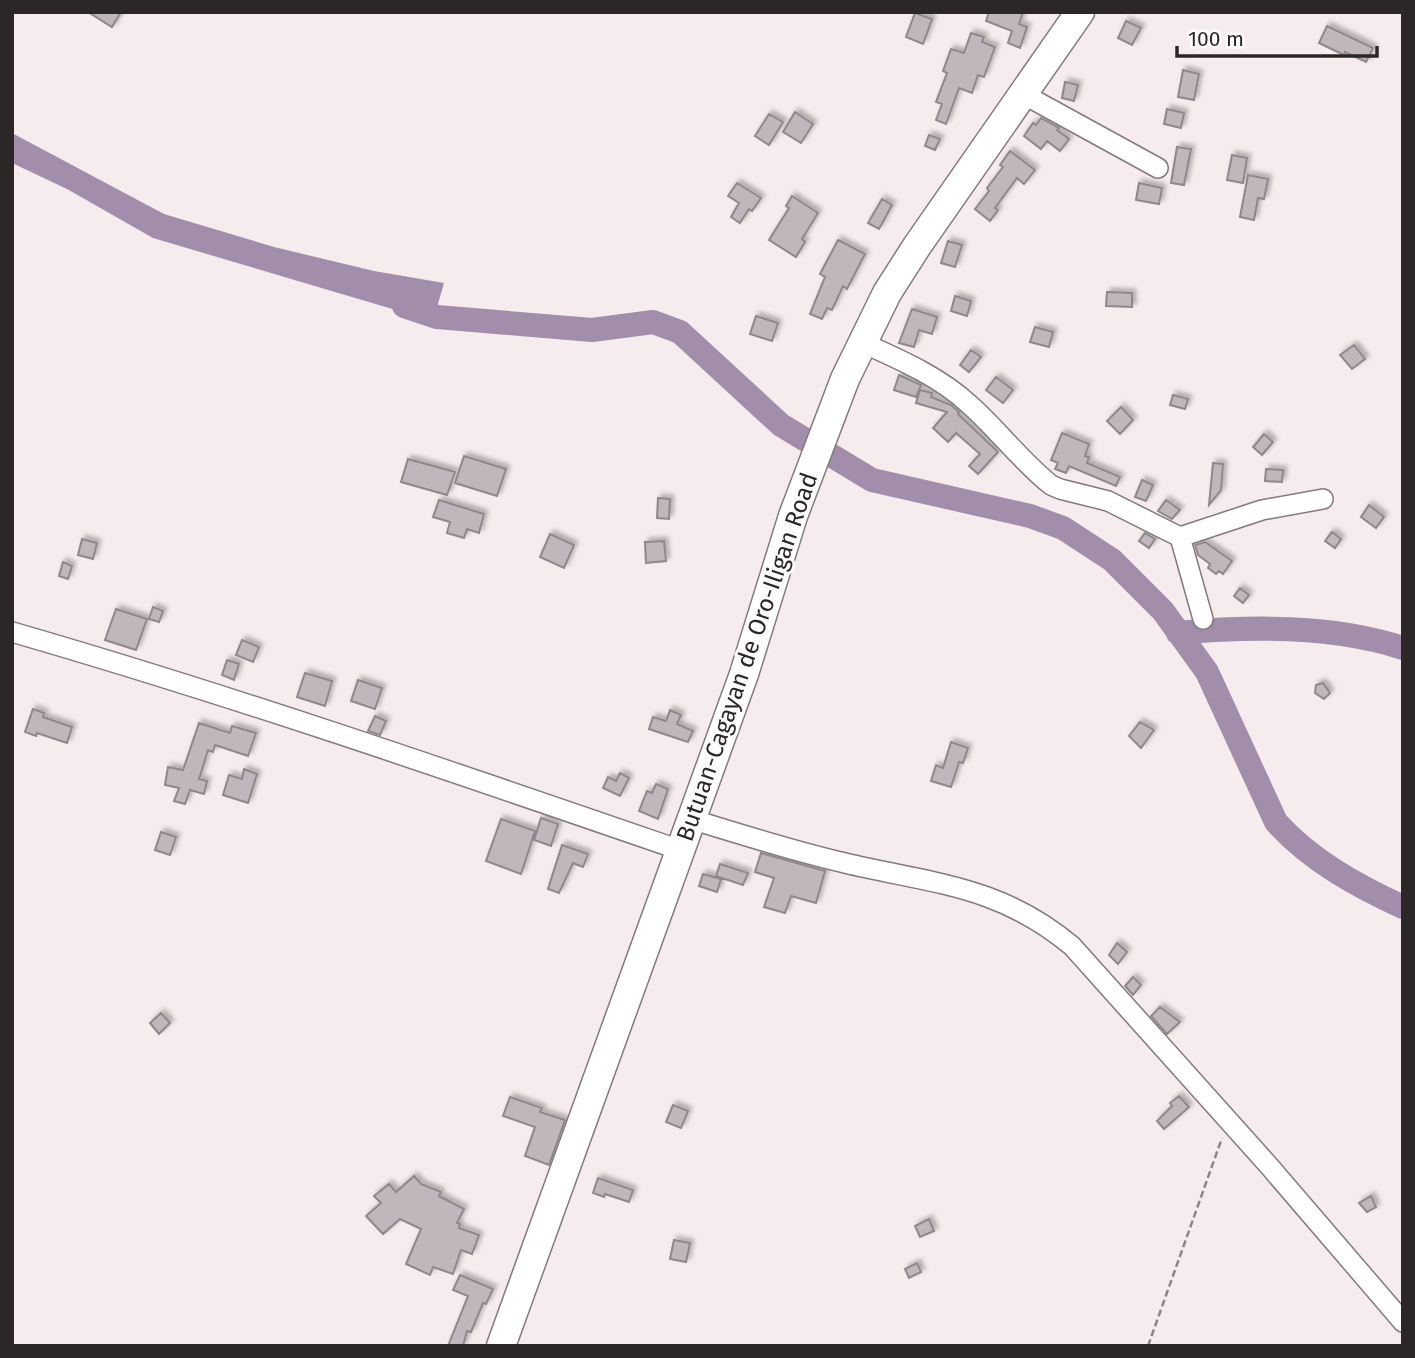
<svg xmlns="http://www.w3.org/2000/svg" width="1415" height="1358" font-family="'Fira Sans',sans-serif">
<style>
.water{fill:#a28daa}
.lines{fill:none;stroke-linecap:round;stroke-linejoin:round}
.river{stroke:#a28daa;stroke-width:24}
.building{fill:#bfb7bb;stroke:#8f878b;stroke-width:2;filter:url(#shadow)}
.minor-casing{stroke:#837a7b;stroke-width:22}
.highway-casing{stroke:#837a7b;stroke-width:31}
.path{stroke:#8c8585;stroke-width:2.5;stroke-dasharray:7 3.5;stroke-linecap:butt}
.minor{stroke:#fff;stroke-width:19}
.highway{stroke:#fff;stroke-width:28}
.labels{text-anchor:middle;stroke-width:6;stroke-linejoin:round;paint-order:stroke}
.street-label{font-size:24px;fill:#2b2727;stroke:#fefcfc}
</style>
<defs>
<filter id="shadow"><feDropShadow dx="3.5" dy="-3.5" stdDeviation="2" flood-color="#0004"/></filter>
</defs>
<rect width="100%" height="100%" fill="#f7eced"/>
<!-- water -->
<path class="water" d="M12,133l152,81 110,33 100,24 70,12 -11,38 -280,-83 -86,-49 -55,-26z"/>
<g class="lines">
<!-- river -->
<path class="river" d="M404,306l33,11 155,13 61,-8 27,10 101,93 91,55 158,36 33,12 49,32 51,51 44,61 69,150c34,38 81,64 127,85
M1178,633c73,-7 154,-8 225,15"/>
</g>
<!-- building -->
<path class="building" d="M88,12h33l-9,15z
M989,12h34l-4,12 8,3 -7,21 -12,-5 4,-12 -26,-10z
M915,13l17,6 -9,25 -17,-7z
M1126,21l15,7 -9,17 -14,-7z
M1327,26l46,22 -7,14 -21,-10 -1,3 -25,-12z
M971,33l13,4 -2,5 13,5 -11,30 -6,-2 -6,18 -13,-5 -13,36 -10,-4 6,-16 -6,-2 11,-29 -4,-2 8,-22 13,4z
M1183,70l16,4 -5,26 -16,-3z
M1065,82l13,3 -4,16 -12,-3z
M1167,109l17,4 -3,15 -17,-4z
M795,112l18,12 -12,19 -18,-11z
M769,114l14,8 -14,23 -14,-9z
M1041,118l18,10 -2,2 12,9 -9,12 -13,-10 -6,8 -17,-13 9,-13 3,2z
M929,135l11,4 -5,11 -10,-4z
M1177,147l14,2 -7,36 -13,-2z
M1010,151l25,19 -11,14 -7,-6 -22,30 3,2 -8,11 -15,-12 14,-18 -2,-3 16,-21 -3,-2z
M1232,155l15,3 -4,25 -16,-3z
M1248,175l20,4 -4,20 -6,-1 -4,22 -14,-3z
M737,183l24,15 -9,13 -3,-2 -9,14 -9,-6 8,-14 -11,-7z
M1139,183l23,5 -3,16 -23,-4z
M792,196l26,17 -16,26 3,3 -9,15 -27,-17 20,-32 -3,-2z
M882,199l10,6 -13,24 -11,-6z
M838,240l27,14 -18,35 -4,-3 -11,24 -5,-2 -5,11 -12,-5 15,-37 -5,-3z
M948,241l14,4 -7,22 -14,-4z
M1107,292l25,1v14l-26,-1z
M955,296l16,5 -4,15 -16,-5z
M912,309l25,8 -5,17 -13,-4 -5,17 -15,-4z
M756,316l22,7 -6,18 -22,-7z
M1035,327l18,5 -4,15 -19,-5z
M1354,345l11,14 -13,10 -12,-14z
M971,350l10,7 -12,15 -9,-7z
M899,375l22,10 -5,12 -22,-7z
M996,377l17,13 -10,13 -17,-13z
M920,390l12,3 -1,4 20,8 8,7 -1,2 40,38 -20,22 -9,-8 11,-12 -24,-21 -8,9 -15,-14 14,-16 -31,-9z
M1173,395l15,4 -3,10 -15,-4z
M1121,407l12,13 -13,14 -13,-13z
M1062,433l27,11 -4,12 4,1 -2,6 33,14 -4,9 -47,-20 -3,7 -11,-4 3,-6 -7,-3z
M1264,434l9,8 -11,13 -9,-8z
M464,456l42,13 -9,27 -42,-13z
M408,459l47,13 -8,23 -46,-13z
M1213,463l10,1 -2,26 -12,15z
M1266,469l17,1 -1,12 -17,-1z
M1142,480l11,5 -7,16 -11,-4z
M658,498l12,1 -1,20 -12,-1z
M439,500l45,14 -5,19 -12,-4 -3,9 -17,-5 3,-11 -17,-5z
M1166,500l14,10 -8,9 -14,-8z
M1369,505l15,12 -8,11 -15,-11z
M1332,532l9,7 -6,9 -10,-7z
M1145,533l10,6 -6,9 -10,-7z
M550,534l24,11 -10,23 -24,-11z
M82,539l15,4 -4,16 -15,-4z
M664,541l2,20 -20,2 -1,-21z
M1205,542l27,19 -9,13 -4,-3 -3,3 -8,-6 2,-4 -12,-9 -3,-10z
M63,562l9,4 -4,13 -9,-3z
M1240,588l9,7 -6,8 -9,-7z
M153,607l10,4 -4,11 -10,-3z
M116,609l31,10 -11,31 -31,-10z
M242,640l17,7 -6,15 -17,-7z
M227,660l12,4 -5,16 -12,-5z
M305,673l27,8 -7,25 -28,-9z
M358,680l24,8 -7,21 -24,-8z
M1323,683l7,10 -6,6 -9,-6 1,-8z
M33,709l11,4 -1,4 29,10 -5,16 -30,-10 -1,3 -11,-4z
M670,710l11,5 -4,9 16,7 -5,11 -39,-13 4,-12 13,4z
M375,716l11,5 -6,14 -12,-4z
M1140,722l14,8 -13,18 -12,-12z
M199,723l31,10 2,-7 24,7 -8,23 -33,-11 -2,7 -5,-2 -9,29 8,2 -3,13 -14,-4 -5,14 -11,-3 5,-13 -14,-3 3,-18 15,3z
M951,742l17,6 -5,15 -4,-1 -8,25 -20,-6 5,-16 7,3z
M244,769l13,5 -9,29 -25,-8 6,-20 13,4z
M620,773l9,5 -9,18 -17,-8 5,-11 8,4z
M656,784l12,5 -10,30 -19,-8 8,-20 5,2z
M541,818l17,6 -7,22 -17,-6z
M501,819l34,12 -14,43 -35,-13z
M161,832l15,5 -6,18 -15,-5z
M562,845l26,9 -5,13 -10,-4 -14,30 -11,-4z
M761,853l64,18 -9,32 -25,-7 -6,17 -21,-6 10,-29 -19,-6z
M720,864l28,9 -5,12 -27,-9z
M703,874l18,5 -4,13 -18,-6z
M1117,943l10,9 -9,12 -9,-9z
M1133,977l8,8 -8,10 -8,-9z
M1160,1007l20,15 -13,12 -16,-18z
M161,1013l9,10 -11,11 -9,-11z
M1179,1096l10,11 -25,22 -7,-8 15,-15 -2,-3z
M510,1097l32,11 -2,4 25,8 -16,45 -24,-9 10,-29 -32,-11z
M673,1105l15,6 -7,17 -15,-6z
M414,1176l7,8 20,8 -2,4 25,13 -7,14 3,1 -1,4 20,7 -7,19 -11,-4 -8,24 -20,-7 -3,8 -24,-11 15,-35 -21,-10 -17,15 -17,-18 15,-13 -7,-7 15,-12 7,8z
M598,1178l35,12 -4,12 -24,-8 -1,3 -11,-4z
M1371,1196l5,11 -9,5 -8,-9z
M929,1219l5,12 -14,6 -5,-11z
M674,1240l16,3 -4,19 -16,-3z
M917,1263l4,9 -12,6 -4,-9z
M460,1275l33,14 -7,15 -3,-1 -12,29 -4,-1 -4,15h-15l20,-50 -15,-6z"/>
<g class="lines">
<defs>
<path id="minor" d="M1023,94l135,74
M863,343c38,17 77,34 107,62 28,25 52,57 81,80l9,4 48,12 72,36 82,-27 61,-11
M1180,537l23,82
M12,632c225,65 447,142 668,218
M691,819c51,16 102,32 154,44 88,21 154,22 227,83l198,221 133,155"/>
<path id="highway" d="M501,1346l243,-672 49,-158 52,-137 42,-86 30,-47 163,-234"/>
</defs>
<!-- minor casing -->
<use href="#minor" class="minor-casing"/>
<!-- highway casing -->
<use href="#highway" class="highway-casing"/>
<!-- path -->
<path class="path" d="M1148,1346l74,-208"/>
<!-- minor -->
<use href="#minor" class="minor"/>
<!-- highway -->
<use href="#highway" class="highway"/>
</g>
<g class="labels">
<!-- street labels -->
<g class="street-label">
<text transform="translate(747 657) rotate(-71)" y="8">Butuan-Cagayan de Oro-Iligan Road</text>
</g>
</g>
<!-- border -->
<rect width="1415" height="1358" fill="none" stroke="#2b2727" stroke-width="28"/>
<!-- scale -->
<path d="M1177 46v10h200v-10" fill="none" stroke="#2b2727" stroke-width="3.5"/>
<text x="1188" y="46" font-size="21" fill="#2b2727" stroke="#fefcfc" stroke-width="5" paint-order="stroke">100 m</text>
</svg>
